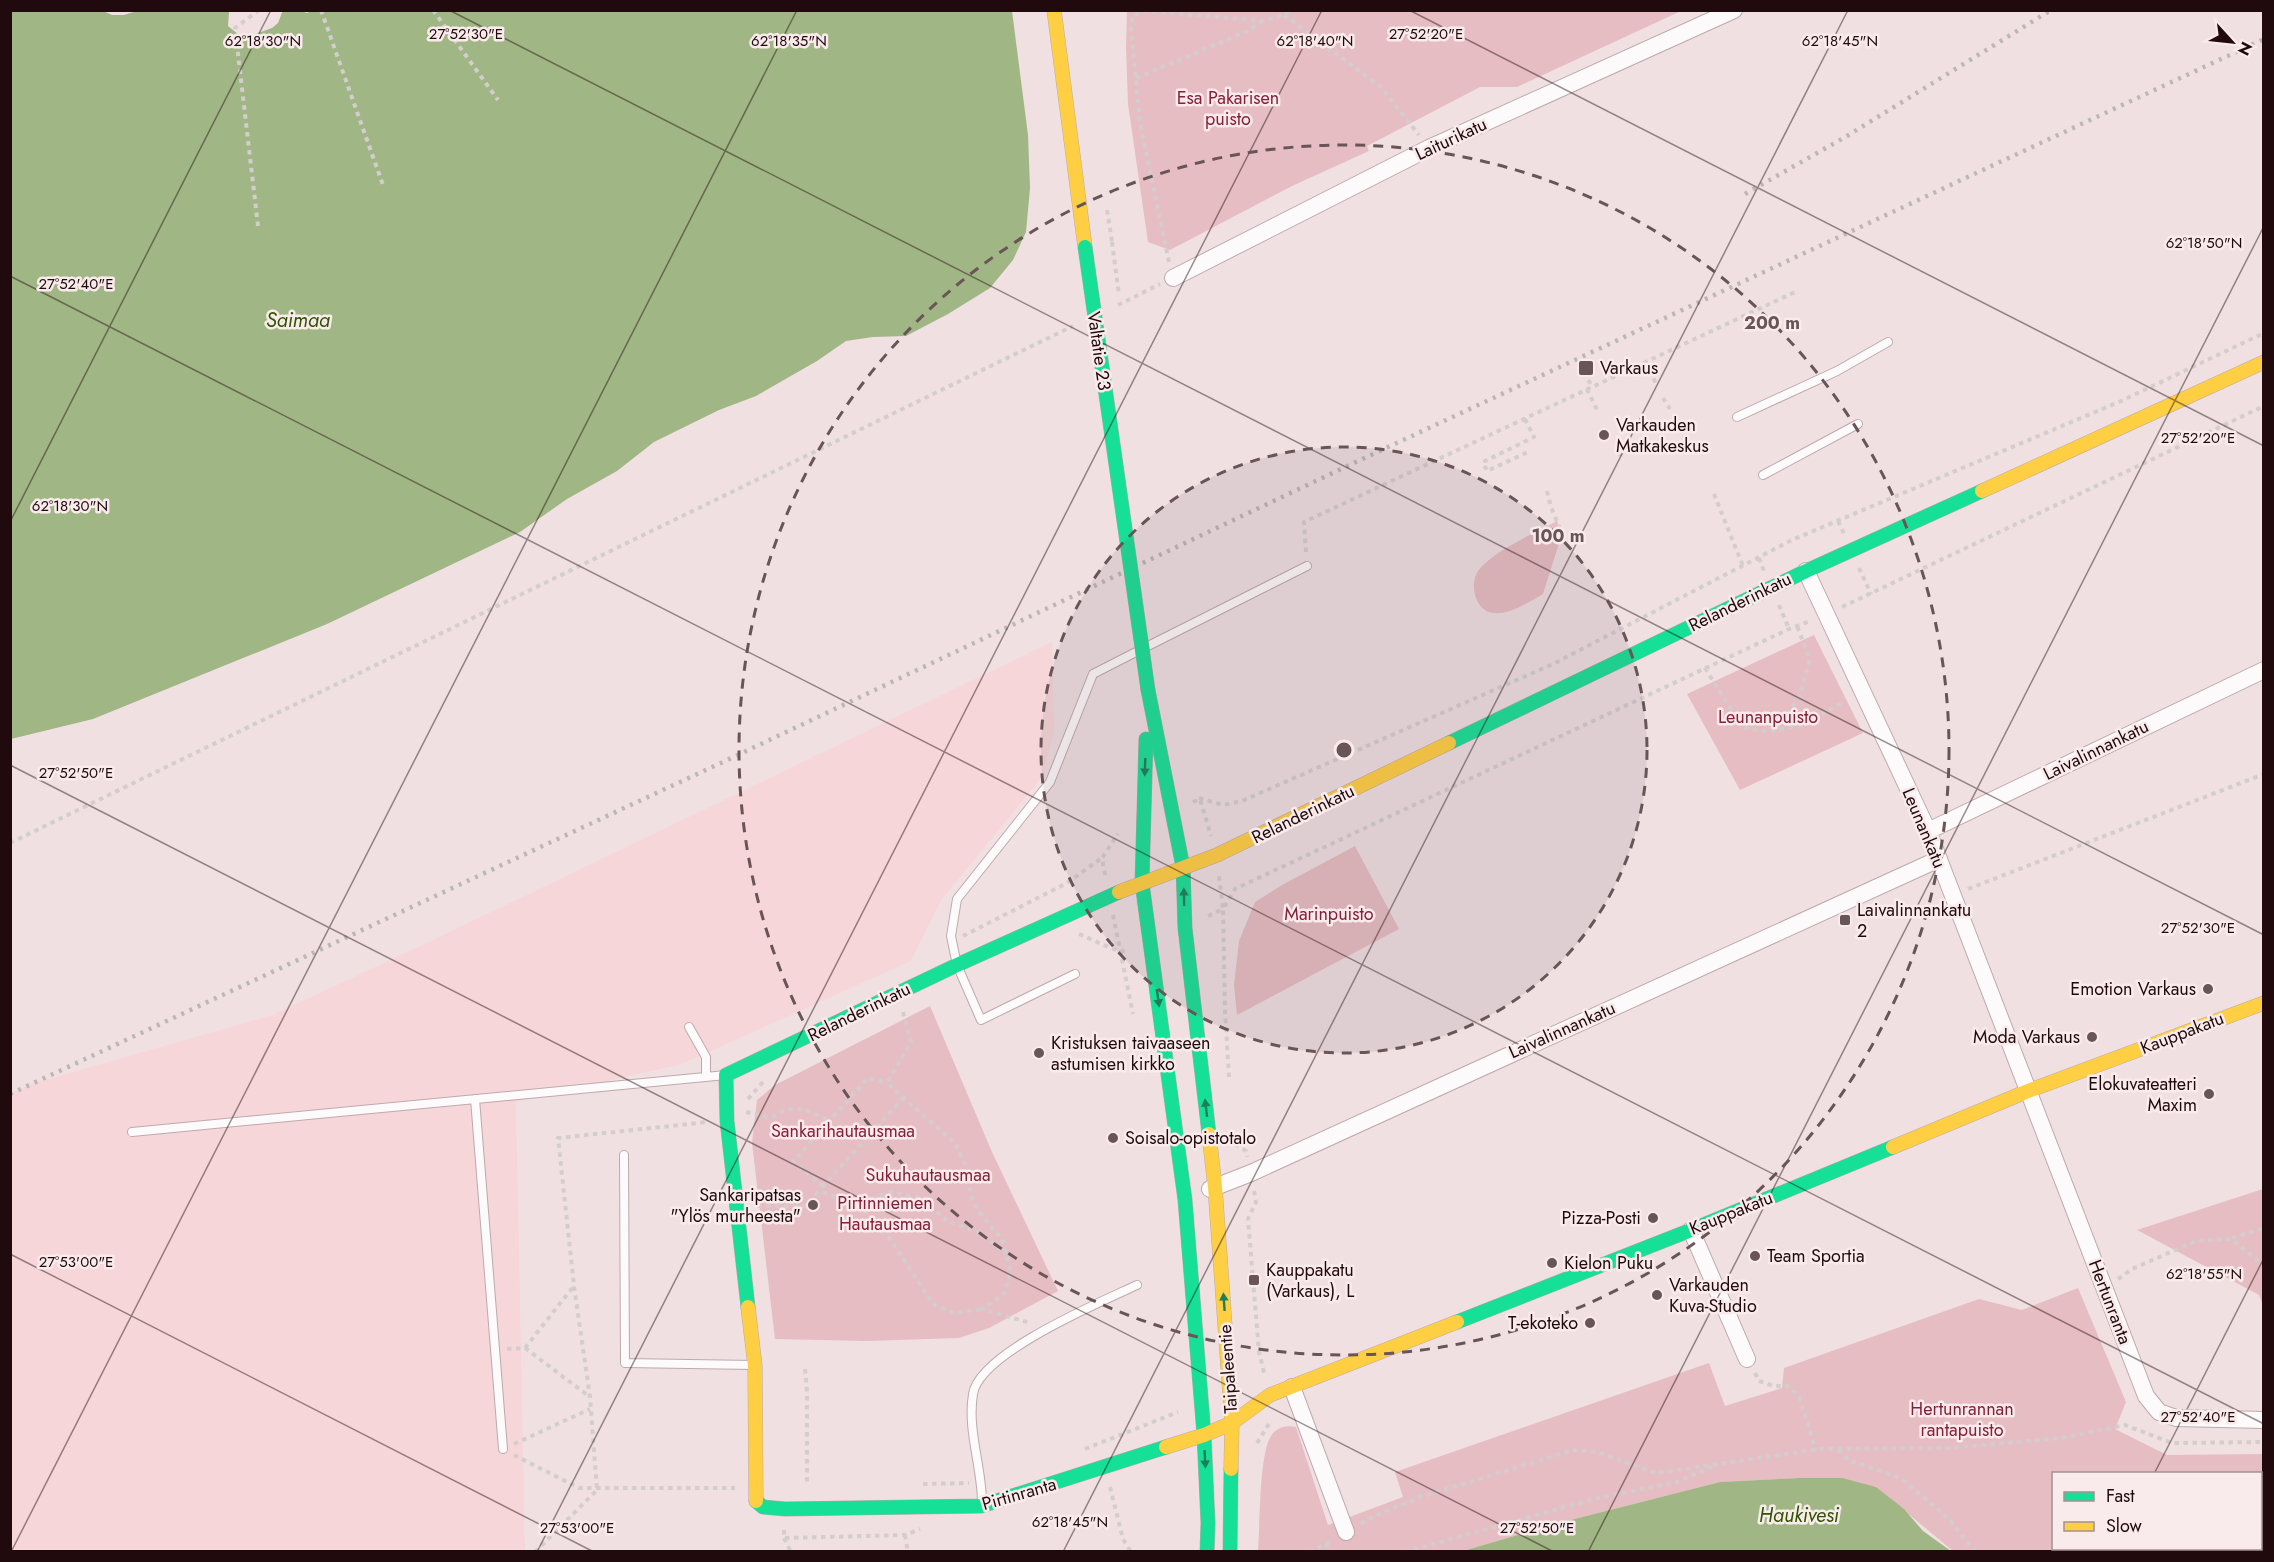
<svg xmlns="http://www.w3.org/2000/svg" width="2274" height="1562" font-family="Jost,sans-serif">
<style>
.built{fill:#f6d6d9}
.green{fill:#e6bdc2}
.water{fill:#a0b684}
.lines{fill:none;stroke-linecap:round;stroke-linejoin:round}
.lane-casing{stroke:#bdaaac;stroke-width:10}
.street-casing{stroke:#bdaaac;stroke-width:18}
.fast-casing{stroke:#bdaaac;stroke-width:15}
.slow-casing{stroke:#bdaaac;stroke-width:15}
.path{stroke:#d3cdce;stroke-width:4;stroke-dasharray:4.5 4.5;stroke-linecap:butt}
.lane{stroke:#fdfafb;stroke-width:8}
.street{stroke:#fdfafb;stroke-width:16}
.fast{stroke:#16e098;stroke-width:14}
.slow{stroke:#ffcf43;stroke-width:14}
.rail{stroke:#bbb6b7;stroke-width:4.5;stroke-dasharray:3 6;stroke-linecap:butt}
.fast-bridge-casing{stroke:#bdaaac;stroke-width:15;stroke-linecap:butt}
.path-bridge{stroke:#d3cdce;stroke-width:4;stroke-dasharray:4.5 4.5;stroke-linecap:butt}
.fast-bridge{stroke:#16e098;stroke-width:14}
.oneway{fill:#1a805a}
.ticks{fill:none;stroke:#200a0e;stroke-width:1.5;stroke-opacity:0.45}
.ring{fill:none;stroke:#695558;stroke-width:3;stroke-dasharray:10 8}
.poi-dot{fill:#695558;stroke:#f9ebec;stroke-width:2}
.labels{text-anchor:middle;stroke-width:5;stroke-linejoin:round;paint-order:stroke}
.park-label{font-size:18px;fill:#861f38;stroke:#f9ebec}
.street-label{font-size:18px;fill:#200a0e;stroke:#f9ebec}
.poi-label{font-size:18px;fill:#200a0e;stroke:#f9ebec;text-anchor:start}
.water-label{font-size:20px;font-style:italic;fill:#305300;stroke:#f9ebec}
.ticks-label{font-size:15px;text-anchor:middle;fill:#200a0e;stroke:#f9ebec;stroke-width:5;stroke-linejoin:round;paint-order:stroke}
.centre{fill:#695558;stroke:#f9ebec;stroke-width:3}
.ring-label{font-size:18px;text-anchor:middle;font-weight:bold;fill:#695558;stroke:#f9ebec;stroke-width:5;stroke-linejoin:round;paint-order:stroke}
</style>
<rect width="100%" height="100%" fill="#f0e0e2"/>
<!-- built -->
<path class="built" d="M1052,642l2,90 -12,45 -100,122 -31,62 -229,103 -166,38 9,449h-514l-1,-457 21,-10 242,-69 160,-75z"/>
<!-- green -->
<path class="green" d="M1127,11v-1l554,1 -164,76h-37l-113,59 2,5 -77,35 -122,64 -22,-8 -20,-138 -2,-57z
M1557,521l5,13 -19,60c-19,11 -55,35 -67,4 -3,-8 -3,-20 2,-27 13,-19 57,-38 79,-50z
M1814,635l49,98 -123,57 -53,-96z
M1355,846l44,83 -162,86 -3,-30 5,-44 16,-39 27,-17z
M930,1006l62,146 66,139 -69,37 -30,10 -92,3 -92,-2 -23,-196 5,-43 18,-15z
M2263,1189v116l-4,-10 -122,-65z
M2078,1288l48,114 -11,27 52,26 96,-1 1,64 -3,2 -1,-46h-206v74l158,1 -1,2h-258l-77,-64 -76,-9 -80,4 -165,42 -92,27 -205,1c2,-26 1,-98 13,-116 6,-9 15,-11 25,-9l32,98 75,-28 -8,-25 314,-109 16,43 57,-18 2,-20 195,-69 43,11z"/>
<!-- water -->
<path class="water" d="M101,10l11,5h12l16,-5 86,1 3,1 -1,14 11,9 8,2 25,-9 6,-5 5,-13 18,1 6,2 6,-3 699,1 16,124 2,53 -4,44 -13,28 -23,28 -42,26 -42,22 -33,1 -27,4 -29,20 -61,35 -37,14 -65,32 -37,29 -50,28 -47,33 -193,92 -234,95 -82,20v-728z
M1800,1478h42l34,9 28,22 19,22 28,20h-488l92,-27 165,-42z
M2263,1516v35h-53l2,-2 48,-1 1,-30z"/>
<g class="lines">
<defs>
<path id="lane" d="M1737,417l100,-46 51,-29
M1763,475l95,-51
M1148,646l159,-80
M1075,974l-94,46 -24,-55 -6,-29 6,-37 93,-117 43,-108 43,-22
M689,1027l17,30v20
M475,1099l28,350
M132,1132l594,-57
M624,1155l1,208 129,2
M982,1503c0,-37 -15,-72 -9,-109 6,-41 128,-92 164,-109"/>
<path id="street" d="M1173,278l256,-130 305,-138
M1806,571l122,260 218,565 13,16 17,6 88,2
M1928,831l336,-161
M1210,1189l41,-16 688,-314
M1691,1230l56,129
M1292,1387l54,145"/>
<path id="fast" d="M1148,690l35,177 2,61 24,206
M1146,739l-4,144 43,317 19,235 4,88 -1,29
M1449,743l357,-172 176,-80
M748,1307l-21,-186 -1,-46 231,-110 162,-73
M1457,1322l234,-92 202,-83
M756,1501l7,6 22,2 196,-3 185,-59
M1230,1552l1,-83"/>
<path id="slow" d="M1054,10l31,237
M1982,491l282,-129
M1119,892l98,-37 232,-112
M1209,1134l6,53 17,236 -1,46
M1893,1147l135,-56 236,-88
M748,1307l7,59 1,135
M1166,1447l38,-12 28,-12 38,-28 187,-73"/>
</defs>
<!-- lane casing -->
<use href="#lane" class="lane-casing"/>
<!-- street casing -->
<use href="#street" class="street-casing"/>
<!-- fast casing -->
<use href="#fast" class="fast-casing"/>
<!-- slow casing -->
<use href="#slow" class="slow-casing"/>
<!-- path -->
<path class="path" d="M321,10l63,178
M433,10l65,90
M1284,15l97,72 38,48
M1136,78l112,-47 15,-10
M1107,210l5,32
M258,226l-23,-198 24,-18
M1169,262l-29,-139 -9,-94 1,-12 11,-6 120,10 21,-6 6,-5
M1118,305l42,-21
M1646,362l10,22
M1580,364l12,23
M1587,389l11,23
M1663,398l7,11
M1525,419l9,18 -51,25 4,9 41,-19
M1620,454l1,2
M1547,491l4,16 11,27
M1714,494l29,72
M1838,521l6,13
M1306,552l-2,-30 491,-230
M1759,558l5,13
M1859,568l12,26
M1779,605l10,24
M1842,607l422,-201
M1705,668l37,59 25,5 36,-7 38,-22
M1778,729l22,-34 10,-36 -13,-33
M1199,798l24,7 19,-4 311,-137 239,-124 329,-139 143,-68
M1193,802l7,-3 11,37
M10,843l1063,-517
M1105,875l-3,-17 16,-24
M1968,889l296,-115
M1113,915l20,99
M1208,916l15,-7 -4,-33
M1079,934l41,18 6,-2
M963,936l104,-53 36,-26
M903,1012l8,30 -24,41 68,60 10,21 7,35 7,13 23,27 9,33 -7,22 -22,15 48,14
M1229,1077l-4,-67 -2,-101 12,-20 554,-260 21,-8
M748,1099l15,-17
M746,1112l25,6c24,-16 35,-9 58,3
M1235,1144l11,7 1,6
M823,1186l-30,-24 75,-84 19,5
M822,1187l82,-90
M1254,1191l2,11 -8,17 11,133 6,24
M757,1206h49l12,-14 11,2 35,16 26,29 43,65 20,9 29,-4
M855,1206l35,-14 31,6 26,23 34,12 25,21
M2232,1238l32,-10
M2118,1279l14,-10 64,-28 35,-2 33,26
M525,1348l48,-61
M507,1349l18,-1 65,49
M805,1369l2,23v94
M1755,1373l4,8 15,5h14l11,11 17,53
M1257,1443l13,-21
M514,1444l76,-35
M1085,1449l93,-37
M1838,1450l12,11 37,12 16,7 46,39 26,33
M514,1455l65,33h156
M923,1484l46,-1
M1110,1487l13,52 8,13
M2260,1490l4,-1
M1361,1524l16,-9 41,-17 155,-48 24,2 59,21 165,-24 129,-1 111,-10 64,-13 47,18 92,-1
M784,1530v8l121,-3 15,-6
M905,1535l3,17
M784,1538l7,14
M1325,1544l7,8
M535,1552l62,-62 -7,-93 -16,-111 -16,-148 150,-16
M1310,1552l21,-11
M1405,1552l189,-53 83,-17 36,-16
M2173,1552l1,-4"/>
<!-- lane -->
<use href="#lane" class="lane"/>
<!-- street -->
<use href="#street" class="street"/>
<!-- fast -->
<use href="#fast" class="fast"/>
<!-- slow -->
<use href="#slow" class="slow"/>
<!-- rail -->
<path class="rail" d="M1745,194l102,-58 204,-126
M10,1094l713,-332 635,-301 906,-422"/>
<defs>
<path id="fast-bridge" d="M1085,247l63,443"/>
</defs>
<!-- fast-bridge casing -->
<use href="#fast-bridge" class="fast-bridge-casing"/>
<!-- path-bridge -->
<path class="path-bridge" d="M1112,242l7,53"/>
<!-- fast-bridge -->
<use href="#fast-bridge" class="fast-bridge"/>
</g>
<!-- one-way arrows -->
<defs><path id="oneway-solid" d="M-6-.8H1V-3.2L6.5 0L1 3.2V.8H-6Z" transform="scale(1.5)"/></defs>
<g class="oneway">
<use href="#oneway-solid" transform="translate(1145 767) rotate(92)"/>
<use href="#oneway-solid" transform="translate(1184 897) rotate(-91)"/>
<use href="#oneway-solid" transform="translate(1158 998) rotate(82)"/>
<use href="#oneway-solid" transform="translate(1206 1108) rotate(-97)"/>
<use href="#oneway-solid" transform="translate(1224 1302) rotate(-94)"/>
<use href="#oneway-solid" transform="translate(1205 1459) rotate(87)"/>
</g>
<!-- ticks -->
<path class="ticks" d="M449,10l1815,925M1409,10l855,436M10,276l2254,1148M10,522l261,-512M10,765l1544,787M10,1254l584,298M2154,1474l110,-216M11,1552l786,-1542M537,1552l785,-1542M1063,1552l785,-1542M1588,1552l676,-1326M2114,1552l1,-4"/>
<!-- distance rings -->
<circle cx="1344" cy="750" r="303" fill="#695558" fill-opacity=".12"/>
<g class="ring">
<circle cx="1344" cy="750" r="303"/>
<circle cx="1344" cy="750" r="605"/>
</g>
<!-- markers -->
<g class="poi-dot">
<rect x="1578" y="360" width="16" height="16" rx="3"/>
<circle cx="1604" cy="435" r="6"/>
<rect x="1839" y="914" width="12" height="12" rx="3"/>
<circle cx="2208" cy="989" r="6"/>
<circle cx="2092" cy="1037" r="6"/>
<circle cx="1039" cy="1053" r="6"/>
<circle cx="2209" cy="1094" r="6"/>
<circle cx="1113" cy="1138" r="6"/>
<circle cx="813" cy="1205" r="6"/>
<circle cx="1653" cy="1218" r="6"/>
<circle cx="1755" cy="1256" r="6"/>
<circle cx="1552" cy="1263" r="6"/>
<rect x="1248" y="1274" width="12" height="12" rx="3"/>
<circle cx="1657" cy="1295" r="6"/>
<circle cx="1590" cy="1323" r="6"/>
</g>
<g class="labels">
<!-- park labels -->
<g class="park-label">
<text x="1228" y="104">Esa Pakarisen<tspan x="1228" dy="21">puisto</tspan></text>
<text x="1768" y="723">Leunanpuisto</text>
<text x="1329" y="920">Marinpuisto</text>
<text x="843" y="1137">Sankarihautausmaa</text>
<text x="928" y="1181">Sukuhautausmaa</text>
<text x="885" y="1209">Pirtinniemen<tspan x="885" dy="21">Hautausmaa</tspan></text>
<text x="1962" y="1415">Hertunrannan<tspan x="1962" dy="21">rantapuisto</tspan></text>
</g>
<!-- street labels -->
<g class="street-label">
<text transform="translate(1451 139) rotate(-25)" y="6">Laiturikatu</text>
<text transform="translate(1099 351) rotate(82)" y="6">Valtatie 23</text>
<text transform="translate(1740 602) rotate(-26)" y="6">Relanderinkatu</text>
<text transform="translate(2096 750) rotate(-26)" y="6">Laivalinnankatu</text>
<text transform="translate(1303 814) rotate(-26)" y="6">Relanderinkatu</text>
<text transform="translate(1924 828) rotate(67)" y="6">Leunankatu</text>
<text transform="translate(859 1012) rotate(-26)" y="6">Relanderinkatu</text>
<text transform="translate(1562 1030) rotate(-24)" y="6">Laivalinnankatu</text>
<text transform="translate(2182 1033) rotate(-21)" y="6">Kauppakatu</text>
<text transform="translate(1731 1213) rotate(-22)" y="6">Kauppakatu</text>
<text transform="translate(2110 1302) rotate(69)" y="6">Hertunranta</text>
<text transform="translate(1228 1369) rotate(-94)" y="6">Taipaleentie</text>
<text transform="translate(1019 1494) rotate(-16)" y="6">Pirtinranta</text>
</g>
<!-- poi labels -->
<g class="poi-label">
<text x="1600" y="374">Varkaus</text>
<text x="1616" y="431">Varkauden<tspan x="1616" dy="21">Matkakeskus</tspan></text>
<text x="1857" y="916">Laivalinnankatu<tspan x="1857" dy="21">2</tspan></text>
<text x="2196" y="995" text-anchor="end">Emotion Varkaus</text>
<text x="2080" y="1043" text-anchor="end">Moda Varkaus</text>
<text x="1051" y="1049">Kristuksen taivaaseen<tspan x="1051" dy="21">astumisen kirkko</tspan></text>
<text x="2197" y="1090" text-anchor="end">Elokuvateatteri<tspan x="2197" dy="21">Maxim</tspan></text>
<text x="1125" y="1144">Soisalo-opistotalo</text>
<text x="801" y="1201" text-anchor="end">Sankaripatsas<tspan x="801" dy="21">"Ylös murheesta"</tspan></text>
<text x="1641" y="1224" text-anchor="end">Pizza-Posti</text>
<text x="1767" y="1262">Team Sportia</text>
<text x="1564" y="1269">Kielon Puku</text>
<text x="1266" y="1276">Kauppakatu<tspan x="1266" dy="21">(Varkaus), L</tspan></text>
<text x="1669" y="1291">Varkauden<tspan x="1669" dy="21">Kuva-Studio</tspan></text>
<text x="1578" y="1329" text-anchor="end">T-ekoteko</text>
</g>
<!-- water labels -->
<g class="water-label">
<text x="298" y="327">Saimaa</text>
<text x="1799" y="1522">Haukivesi</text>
</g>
</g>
<g class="ticks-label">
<text x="466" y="39">27°52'30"E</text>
<text x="1426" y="39">27°52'20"E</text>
<text x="263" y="46">62°18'30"N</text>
<text x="789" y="46">62°18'35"N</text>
<text x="1315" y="46">62°18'40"N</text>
<text x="1840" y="46">62°18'45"N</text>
<text x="2204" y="248">62°18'50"N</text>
<text x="76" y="289">27°52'40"E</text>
<text x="2198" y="443">27°52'20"E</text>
<text x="70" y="511">62°18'30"N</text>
<text x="76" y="778">27°52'50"E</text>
<text x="2198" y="933">27°52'30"E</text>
<text x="76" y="1267">27°53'00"E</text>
<text x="2204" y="1279">62°18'55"N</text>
<text x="2198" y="1422">27°52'40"E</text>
<text x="1070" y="1527">62°18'45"N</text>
<text x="577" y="1533">27°53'00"E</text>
<text x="1537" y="1533">27°52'50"E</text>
</g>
<circle cx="1344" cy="750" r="9" class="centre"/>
<g class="ring-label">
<text x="1772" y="329">200 m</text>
<text x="1558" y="542">100 m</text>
</g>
<!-- border -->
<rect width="2274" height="1562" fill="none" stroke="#200a0e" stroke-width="24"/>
<!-- legend -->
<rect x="2052" y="1472" width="210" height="78" fill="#f9ebec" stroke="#a29193" stroke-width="1.5"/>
<rect x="2064" y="1492" width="30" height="9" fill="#16e098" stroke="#a29193" stroke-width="1.5"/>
<text x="2106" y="1502" font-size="18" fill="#200a0e">Fast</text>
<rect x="2064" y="1522" width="30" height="9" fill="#ffcf43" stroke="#a29193" stroke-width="1.5"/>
<text x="2106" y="1532" font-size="18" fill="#200a0e">Slow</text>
<!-- north arrow -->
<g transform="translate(2232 42) rotate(117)" stroke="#f9ebec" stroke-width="4.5" paint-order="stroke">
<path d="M0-4.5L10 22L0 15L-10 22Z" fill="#200a0e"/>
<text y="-9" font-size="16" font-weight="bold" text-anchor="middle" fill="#200a0e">N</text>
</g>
</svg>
